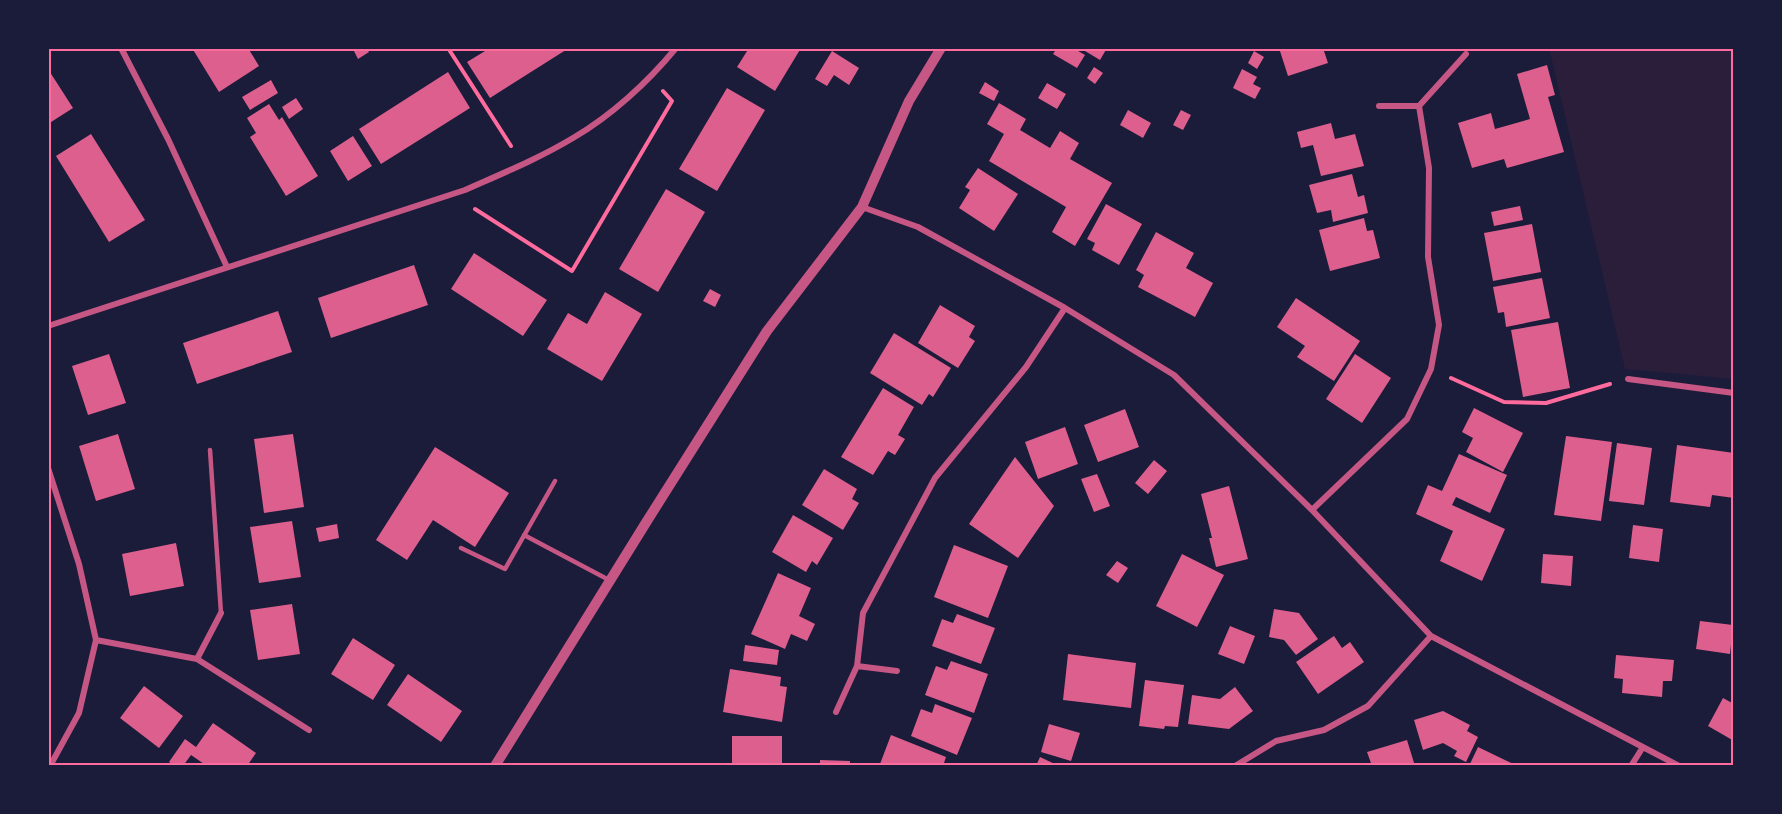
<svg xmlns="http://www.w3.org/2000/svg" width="1782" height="814" font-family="'Public Sans',sans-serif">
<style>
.green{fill:#2a1e3b}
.building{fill:#dd5f8e}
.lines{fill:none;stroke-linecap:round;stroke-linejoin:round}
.path{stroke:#ff6b9d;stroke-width:4}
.service{stroke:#c65784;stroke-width:4.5}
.minor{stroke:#c65784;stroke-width:6}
.tertiary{stroke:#c65784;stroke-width:10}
.neatline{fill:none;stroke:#ff6b9d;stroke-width:2}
</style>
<rect width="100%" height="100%" fill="#1b1b3a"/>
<!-- green -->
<path class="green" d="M1549,48h185v331l-109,-10z"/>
<!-- building -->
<path class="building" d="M192,48h56l11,18 -40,26z
M354,48h13l2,4 -11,7 -5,-10z
M490,48h79l-79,50 -23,-36z
M749,48h52l-26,43 -38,-24z
M1057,48h16l12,7 -8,13 -24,-14z
M1080,48h27l-7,12z
M1279,48h44l5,15 -40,13z
M832,51l27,17 -10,17 -15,-10 -7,11 -12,-7z
M1254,51l10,6 -7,12 -9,-6z
M1547,65l8,30 -7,2 16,55 -57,16 -3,-9 -32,9 -14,-45 33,-10 4,16 35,-10 -13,-45z
M1094,67l9,6 -8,11 -8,-6z
M48,69l25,39 -25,16z
M1242,69l15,8 -4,7 8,4 -6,11 -22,-11z
M448,72l22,36 -89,56 -22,-35z
M271,80l7,13 -28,17 -8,-13z
M985,82l14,9 -5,10 -15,-8z
M1047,83l19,11 -9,15 -19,-11z
M727,88l38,22 -48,81 -38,-22z
M296,98l7,11 -14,10 -7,-12z
M999,103l27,16 -6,11 30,18 10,-17 19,12 -9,16 42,24 -37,63 -23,-14 14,-25 -77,-46 15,-27 -17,-10z
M269,104l10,16 3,-3 36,59 -32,20 -36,-59 6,-4 -9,-15z
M1128,110l23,13 -8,15 -23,-13z
M1181,110l10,5 -8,15 -10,-5z
M1331,123l4,16 20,-5 9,32 -43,10 -8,-31 -12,3 -4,-16z
M91,134l54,86 -36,22 -53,-86z
M353,136l19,30 -24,15 -18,-30z
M978,168l40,26 -24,37 -35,-23 11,-18 -5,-3z
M1352,174l6,23 6,-2 4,18 -35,9 -2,-12 -14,3 -8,-28z
M666,189l39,23 -47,80 -39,-23z
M1106,204l36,20 -23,41 -27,-15 3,-7 -8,-4z
M1520,206l3,14 -29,6 -3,-14z
M1364,218l3,13 6,-1 7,28 -50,13 -11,-41z
M1532,224l9,48 -48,9 -9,-48z
M1156,232l38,21 -8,15 27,15 -18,34 -57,-30 6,-12 -8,-5z
M474,253l73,47 -24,36 -72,-47z
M414,265l14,40 -97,33 -13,-40z
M1542,278l8,40 -44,9 -2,-15 -6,1 -5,-26z
M710,289l11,6 -6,12 -12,-6z
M605,292l37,22 -40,67 -55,-32 21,-36 19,11z
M1296,298l64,43 -26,40 -37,-24 8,-11 -28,-19z
M940,305l35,21 -6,11 6,4 -17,27 -40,-25z
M278,311l14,41 -95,32 -14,-41z
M1558,322l12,66 -47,9 -12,-67z
M894,333l57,35 -18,29 -4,-3 -7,11 -52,-32z
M109,354l17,49 -38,12 -16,-49z
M1355,354l36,24 -29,45 -36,-24z
M883,388l31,19 -16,28 7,4 -10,16 -7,-4 -15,24 -32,-18z
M1474,408l49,25 -20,39 -37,-20 7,-14 -11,-6z
M1125,409l14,38 -41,15 -14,-37z
M1065,427l13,37 -40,15 -13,-37z
M118,434l17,55 -39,12 -17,-55z
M293,434l11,73 -40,6 -10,-74z
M1566,436l46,6 -11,79 -47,-6z
M1617,443l35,5 -8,57 -35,-4z
M1677,445l57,8v45l-22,-3 -2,12 -40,-5z
M435,447l74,46 -34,54 -42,-27 -26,40 -31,-20z
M1459,454l48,21 -17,38 -34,-16 -4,8 53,24 -23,52 -42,-20 13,-30 -37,-17 12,-29 14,6z
M1015,457l39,49 -36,52 -49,-34z
M1154,460l13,11 -19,23 -13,-11z
M824,469l33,20 -5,10 7,4 -16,27 -41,-25z
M1097,474l13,32 -16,6 -13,-33z
M1229,486l19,73 -32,8 -7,-29h3l-11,-44z
M793,515l40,23 -16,27 -5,-4 -6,11 -34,-20z
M292,521l9,56 -42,6 -9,-56z
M337,524l2,14 -20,4 -3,-14z
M1633,525l30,4 -4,33 -30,-4z
M176,543l8,43 -54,10 -8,-42z
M954,545l54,21 -20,52 -54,-21z
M1182,554l42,21 -27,52 -41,-21z
M1543,554l30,2 -2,30 -30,-3z
M1117,561l11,7 -10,15 -12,-8z
M778,573l33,15 -12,28 16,8 -8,17 -16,-7 -6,15 -34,-15z
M292,604l8,50 -42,6 -8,-50z
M1274,609l25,4 19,26 -22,16 -12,-15 -15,-3z
M957,614l38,14 -14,36 -49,-18 10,-27 11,4z
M1700,621l33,4 -3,29 -34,-5z
M1230,626l25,10 -11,28 -26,-10z
M1334,636l8,12 8,-6 14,20 -46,32 -22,-32z
M353,638l42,27 -22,35 -42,-26z
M745,645l34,5 -2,15 -34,-4z
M1068,654l68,9 -5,45 -68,-8z
M1616,655l58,5 -2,21h-9l-1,16 -40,-4 1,-14 -9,-1z
M951,661l37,13 -14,39 -49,-18 11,-29 11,4z
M730,669l51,8 -1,9 7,1 -5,35 -59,-10z
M408,674l54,37 -21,31 -54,-37z
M1145,680l39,5 -6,42 -13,-1 -1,3 -25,-3z
M144,686l39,30 -24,32 -39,-30z
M1235,687l18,24 -24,18 -41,-5 4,-29 28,4z
M1723,698l11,6v37l-26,-15z
M935,704l37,14 -15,37 -46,-19 10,-27 11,4z
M1443,711l27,14 -3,6 11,6 -12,25 -12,-6 3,-5 -14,-8 -20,7 -9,-30z
M213,723l43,30 -9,13h-40l-16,-11 -8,11h-8l-6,-4 16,-23 11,8z
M1049,724l31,9 -9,28 -30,-9z
M891,735l55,22 -3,9h-58l-5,-2z
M732,736h50v28l-50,2z
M1407,740l8,26h-43l-5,-14z
M1478,747l29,14 11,5h-49z
M1040,757l19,9h-23z
M820,760l30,1v5h-30z"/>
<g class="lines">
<!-- path -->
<path class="path" d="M448,48l63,98
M475,209l97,62 100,-170 -9,-10
M1451,378l53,24 42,1 64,-19"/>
<!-- service -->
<path class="service" d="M210,450l11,163
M524,535l85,45
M461,548l44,21 50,-88"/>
<!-- minor -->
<path class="minor" d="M121,48l47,91 59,128
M1379,106h40l47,-52
M862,207l56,20 147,81 109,67 138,135 119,126 248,130
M48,326l417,-136c36,-16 73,-31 108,-52 38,-22 75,-56 103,-90
M1628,379l106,14
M48,468l31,96 17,76 -17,73 -29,53
M1312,510l95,-91 24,-50 8,-44 -11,-68 1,-89 -10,-62
M96,640l101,19 112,71
M197,659l24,-46
M857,666l40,5
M836,712l21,-46 6,-53 72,-135 91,-111 39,-59
M1235,766l41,-25 48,-11 44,-24 63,-70
M1631,766l12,-19"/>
<!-- tertiary -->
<path class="tertiary" d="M495,766l152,-245 120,-190 95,-124 47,-106 32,-53"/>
</g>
<!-- border -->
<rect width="1782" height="814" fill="none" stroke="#1b1b3a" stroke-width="99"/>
<rect x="50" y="50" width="1682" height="714" class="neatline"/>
</svg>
